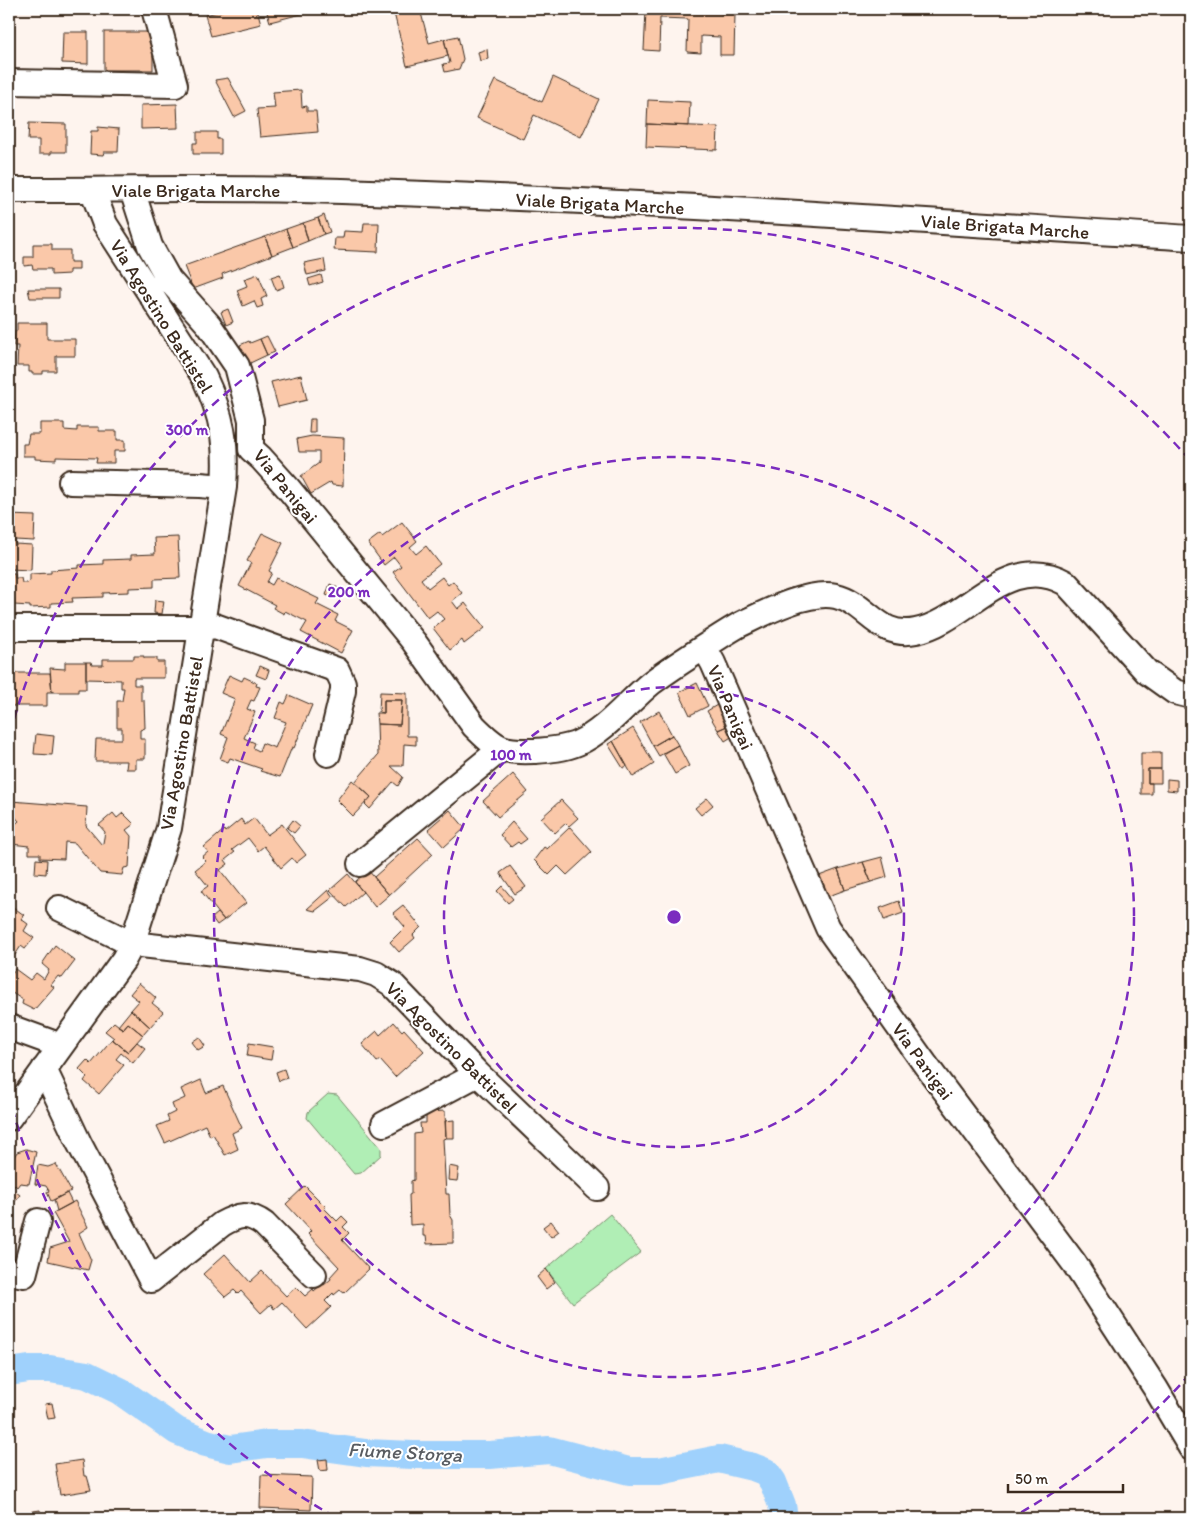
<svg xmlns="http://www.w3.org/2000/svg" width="1200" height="1527" font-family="Itim,sans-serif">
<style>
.green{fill:#b0eeb5;stroke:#768c6a}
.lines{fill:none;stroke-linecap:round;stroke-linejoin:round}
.river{stroke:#9fd1fc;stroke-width:28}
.building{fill:#fac8a9;stroke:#3b2a1e}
.minor-casing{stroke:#3b2a1e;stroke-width:28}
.minor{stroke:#fff;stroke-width:24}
.ring{fill:none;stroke:#7b2cbf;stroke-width:2.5;stroke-dasharray:9 6}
.labels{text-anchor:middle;stroke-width:4;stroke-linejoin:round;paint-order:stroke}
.street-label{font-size:19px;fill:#3b2a1e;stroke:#fff}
.water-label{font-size:20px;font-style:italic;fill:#595c61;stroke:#fff}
.centre{fill:#7b2cbf;stroke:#fff;stroke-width:2.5}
.ring-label{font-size:15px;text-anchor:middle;font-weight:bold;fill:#7b2cbf;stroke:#fff;stroke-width:4;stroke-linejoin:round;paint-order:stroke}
</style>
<rect width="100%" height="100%" fill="#fef4ee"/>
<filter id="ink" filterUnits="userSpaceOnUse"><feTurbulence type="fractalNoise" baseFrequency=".02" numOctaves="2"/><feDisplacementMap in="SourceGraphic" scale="10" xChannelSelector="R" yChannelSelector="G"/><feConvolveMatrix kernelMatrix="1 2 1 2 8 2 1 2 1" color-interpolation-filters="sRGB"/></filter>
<g filter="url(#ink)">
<!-- green -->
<path class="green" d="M328,1094l9,1 44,53v7l-20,18 -7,1 -47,-56 1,-6z
M610,1214l31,38 -68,51 -27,-34z"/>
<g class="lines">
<!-- river -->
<path class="river" d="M9,1372l20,-3h21l37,6 33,16 57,40 29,12 24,6 37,-5h35l64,9 47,2h77l59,-5 80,21h30l60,-12 34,8 13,5 7,10 9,23 2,13"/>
</g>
<!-- building -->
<path class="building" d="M229,9h28l4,15 -50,12 -6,-21z
M266,9h34l1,5 -31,8z
M300,9h23l-22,5z
M393,9h44l-16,4 8,30 15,-4 4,17 -41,10z
M704,9h17v5h14l-1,41h-14v-18l-19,-1v17l-14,-1 1,-33 -28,-1 -1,33 -15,-1 2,-39 58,2z
M63,32h25v32l-26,-1z
M104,32h49v38h-49z
M458,36l5,23 -4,10 -14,3 -2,-8 7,-1 -6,-24z
M487,49l1,10 -8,2 -2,-9z
M553,77l46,22 -18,38 -47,-22 -11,24 -46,-21 18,-38 47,22z
M228,78l18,33 -12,6 -19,-37z
M301,90l1,17 5,-1v5h9l2,21 -58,5 -3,-28 18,-1 -2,-16z
M648,100l42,2 -1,24 -42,-2z
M177,104l1,24 -37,1v-24z
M29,123l37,1v28h-15v2h-12v-14h-11z
M647,124l71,3 -1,23 -71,-3z
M98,127l21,2 -1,23h-14l-1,3 -13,-1 1,-23h7z
M197,132h20v7h4v15h-28v-11h4z
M9,135h4l-2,34h-2z
M324,215l6,17 -6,2 -6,-16z
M318,218l6,16 -16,7 -5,-18z
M303,223l5,18 -15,6 -7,-18z
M364,223h15l-1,29 -44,-2 1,-12h8l1,-7 19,1z
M286,229l7,18 -21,8 -7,-18z
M265,237l7,18 -50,19 1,4 -30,11 -9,-23z
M33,244h19v6h18v12h9v8h-10v4l-18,1v-6h-18l-1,-4 -8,1v-9h9z
M324,259l2,12 -19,4 -3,-12z
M258,274l9,22 -6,3 2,7 -6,2 -3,-7 -11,5 -6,-16 10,-4 -3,-7z
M280,274l4,13 -8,3 -5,-13z
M321,275l2,7 -13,4 -2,-7z
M28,289h31v9h-29z
M228,309l5,13 -7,3 -5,-13z
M17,323h30v16h28v17h-19v15h-13v3h-11v-2h-3v-6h-12l1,-20h-4l1,-15h2z
M267,336l8,16 -8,3 -7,-16z
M260,339l7,16 -19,9 -8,-19 9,-4 1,2z
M301,375l6,25 -29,7 -7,-25z
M310,419h5v14h-6z
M40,423h24v7l13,1v-4h22v4h18v9h8v11h-11v12h-18l1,-5 -41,-1v3l-21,-1v-3h-12v-12h4l2,-10h11z
M312,436l32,2 -1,48 -11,-1 -1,-3 -20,12 -10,-18 18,-13v-11h-20l-2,-13z
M9,515l26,1 -1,25 -19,-1v4l17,1 -1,25 -22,-1z
M402,522l15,19 -7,6 6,7 10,-8 14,18 -19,15 7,9 14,-11 6,8 5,-4 9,12 -10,8 6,8 7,-6 20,25 -21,16 -2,-4 -12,10 -17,-22 11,-9 -7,-8 -9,7 -35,-46 8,-6 -7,-9 -10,8 -16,-22 12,-9 2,3z
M262,533l21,10 -14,28 3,2 -5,9 5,3 4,-7 43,21 -3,5 22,11 -3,6 18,9 -12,23 -40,-21 6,-10 -22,-11 -1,3 -11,-6 2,-3 -36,-19 12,-23 -4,-2z
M178,537l2,41 -26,1v8l-25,1v4l-26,1v4l-31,1 1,4 -22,1v4l-21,1v-2l-16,-1v-6h-5v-25h6v4h6l1,5h5v-1l3,-1v-7l21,-1v-3l28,-2v-3l24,-1v-4l28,-1v-4l24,-1 -1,-16z
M330,584l8,4 -4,10 -8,-3z
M155,600l9,1 -2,13 -8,-1z
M134,656h10v2h13v4h7v16h-30v7h7v15h3l1,28 -5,2v9h5v20h-9v10h-10l1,-8h-32l1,-22h26v-11h-5v-27h5l2,-13h-3v-8l-35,-1v-17h5l1,3h11v-6h31z
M65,662h21v27h-8v3h-26l-2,-24 15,1z
M260,666l9,4 -3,9 -10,-4z
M10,673h40l2,19h-5v14h-37z
M229,675l13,6 2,-4 13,6 -1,3 4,1 -6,14 -3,-1 -4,9 8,3 -11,26 11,5 -2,5 6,3 3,-8 13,5 11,-26 -11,-4 6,-16 4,2 4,-9 23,10 -18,43 -2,-1 -12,30 -20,-6 2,-2 -32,-11 -2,4 -8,-3 8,-22 -7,-3 14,-35 -14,-6z
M697,683l11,23 -18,9 -11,-23z
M380,692l27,1v43h9v9l-12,-1 -1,22h-12l12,11 -5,9 -5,-4 -23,27 -5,-5 6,-7 -16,-15 23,-27 -1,-31 23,1 2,-25h-18v13l-5,-1z
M384,700h18l-2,25 -23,-1 -1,-11h8z
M717,705l10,21 -9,4 -11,-19z
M659,711l13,24 -19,11 -13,-24z
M727,726l6,10 -8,5 -7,-11z
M1188,726h3v25h-3z
M633,728l21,36 -21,13 -20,-36z
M36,734l18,2 -2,19 -18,-1z
M672,735l6,10 -19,11 -6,-10z
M613,741l14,25 -4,2 -15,-24z
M678,745l11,21 -14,8 -12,-21z
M1141,753h20v16h-13v14h4v11h-11z
M1148,769h13v14h-13z
M1185,769h6v25l-5,1z
M513,774l15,18 -30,25 -15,-16z
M1167,779l10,1v11l-10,-1z
M352,780l19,17 -18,19 -16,-16z
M707,798l6,7 -12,10 -6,-7z
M561,800l17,18 -9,8 -3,-3 -11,10 -14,-15z
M11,801l76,6 -1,19 16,19 1,-2 2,-11 -6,-7 14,-12 4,5 6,-5 11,11 -8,6 5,6 -2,31 -5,1 -2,7 -22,-2 -25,-30 -10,-1 -1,17 -24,-1v-4h-11v-8l-18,-2v-16l8,-7 -9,-10z
M450,810l15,18 -21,19 -16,-18z
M254,818l13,17 15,-11 24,31 -10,8 -4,-5 -11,10 -17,-22 -6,5 -10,-13 -16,12 3,2 -10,8 3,4 -8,6 26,33 -22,17 -23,-29 7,-5 -13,-16 11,-9 -4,-4 6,-5 -4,-5 20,-17 1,2 16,-13 4,6z
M293,820l7,6 -6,7 -7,-5z
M512,822l15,17 -7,5 -2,-2 -7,5 -11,-12z
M570,827l22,25 -25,23 -9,-9 -9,9 -15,-15 10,-13 3,2z
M418,838l15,16 -44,41 -15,-18z
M882,857l5,20 -16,5 -8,-20z
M36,859l11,1 -1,14 -11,-1z
M863,862l8,20 -26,8 -7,-21z
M510,866l16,21 -11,7 -15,-21z
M838,869l7,21 -19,7 -7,-21z
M368,870l21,25 -14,12 -20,-25z
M348,874l15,18 -17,15 -16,-17z
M502,886l11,13 -5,4 -11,-12z
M328,890l5,7 -18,14 -8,-2z
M899,901l4,12 -19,7 -4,-12z
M403,905l18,22 -8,8 2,3 -16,14 -9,-10 15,-15 -12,-14z
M13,907l11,8 -3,4 7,5 -4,7 10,7 -9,11 -4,-3 -6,9 -6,-4v-38z
M218,913l6,7 -7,5 -5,-7z
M55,945l20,16 -13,17 -4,-2 -7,9 3,2 -20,23 -12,-6 1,-4 -14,-9v-14l6,-8 15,11 6,-7 8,6 5,-9 -7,-6z
M139,983l17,15 -4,5 11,9 -13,15 -19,-17 8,-9 -9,-7z
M131,1010l19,17 -7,8 -15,-12 -5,6 -5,-3z
M114,1022l9,7 5,-6 15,12 -15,17 -16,-13 2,-1 -9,-7z
M394,1022l8,9 2,-2 20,22 -29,26 -15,-17 -3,2 -15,-18 15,-13 3,4z
M199,1037l6,9 -7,4 -6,-8z
M112,1039l16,13 9,-10 8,6 -12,15 -12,-10 -5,6 8,6 -25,29 -15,-13 3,-4 -8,-8 8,-9 4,4z
M249,1043l24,4 -2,13 -24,-4z
M284,1069l3,9 -8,3 -3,-9z
M201,1080l5,13 17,-7 19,42 -10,5 6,16 -13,6 -12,-21 -3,2 -5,-11 -40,18 -8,-17 12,-5 -2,-5 8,-4 -3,-8 13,-6 -4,-9z
M445,1111l1,27 -3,1 3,55h3l1,21 3,5v23l-26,1 -1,-8h-3v-12l-13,1 -1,-30 2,-1v-13l3,-1v-46l7,-1 -1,-10h6v-11z
M454,1120v18h-8l-1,-17z
M26,1149l10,3 -7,32 -9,-1 -3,4 -2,-2 -3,4 8,6 -11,14v-45l8,-12z
M56,1164l15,27 -20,10 -4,-9 2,-1 -3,-5 -11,-2 3,-19 10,2z
M449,1166l10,2 -2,13 -9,-1z
M305,1186l21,21 -2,1 13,13 5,-5 6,6 -5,5 6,6 -7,7 27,29 -25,24 -4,-3 -6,5 -1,-2 -8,8 6,6 -24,22 -25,-27 -8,7 -3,-5 -10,9 -20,-22 -3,3 -4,-4 -9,7 -22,-23 22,-20 25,28 12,-11 24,25 10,-9 9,9 8,-7 1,2 8,-7 2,1 7,-6 -1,-2 9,-10 -31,-33 3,-3 -25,-27z
M67,1193l5,10 -15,8 -3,-11z
M75,1201l13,26 -9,6 12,27 -3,10 -40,-9 2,-13 19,-6 -16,-29z
M551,1221l8,10 -8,6 -8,-10z
M546,1269l9,13 -9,7 -9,-12z
M52,1403l3,15 -7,1 -3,-15z
M327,1459l1,11 -8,1 -2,-11z
M82,1460l2,16h3l4,14 -31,5 -5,-31z
M261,1475l51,2 -1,33 -51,-2z
M40,1510l1,8h-12l-1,-6z"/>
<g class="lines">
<defs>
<path id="minor" d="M9,82l166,3 -21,-76
M9,190c111,0 222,-3 333,1 283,9 566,29 849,47
M132,190l18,56 19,34 40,45 28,41 14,54v29l10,9 27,30 126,154 60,84c23,23 28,26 60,25 14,-1 30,-2 44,-8 27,-12 50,-41 73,-60 17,-13 35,-24 53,-36 12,-8 23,-15 35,-22 25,-12 69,-35 97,-29 31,7 42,43 80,35 51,-10 91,-81 150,-48l81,89 28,20 16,4
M71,482l129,3 24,2
M9,628h192l14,-2 122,44 6,13v8l-15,63
M704,647l9,16 115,265 97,136 149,199 82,126 35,59
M360,864l141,-115
M59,908l73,36 228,25 16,5 16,10 86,90 119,114
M9,1027l52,19
M44,1069l35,74 72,137 71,-56c16,-9 25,-12 42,0l50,51
M9,1118l115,-159 8,-15 37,-116 55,-341c3,-44 -1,-70 -20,-110l-99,-153 -9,-24 -1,-10
M384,1124l94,-50
M9,1272l15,3 14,-54"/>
</defs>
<!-- minor casing -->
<use href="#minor" class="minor-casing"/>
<!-- minor -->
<use href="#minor" class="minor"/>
</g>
</g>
<!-- distance rings -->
<g class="ring">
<circle cx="674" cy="917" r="230"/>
<circle cx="674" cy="917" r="460"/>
<path d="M1190 1374A689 689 0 0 1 1013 1517M335 1517A689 689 0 0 1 10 1101M10 733A689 689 0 0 1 1190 460"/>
</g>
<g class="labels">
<!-- street labels -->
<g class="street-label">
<text x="196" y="197">Viale Brigata Marche</text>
<text transform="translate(600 203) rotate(3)" y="7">Viale Brigata Marche</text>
<text transform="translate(1005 226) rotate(4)" y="7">Viale Brigata Marche</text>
<text transform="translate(162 316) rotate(58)" y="7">Via Agostino Battistel</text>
<text transform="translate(286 486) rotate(51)" y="7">Via Panigai</text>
<text transform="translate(731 707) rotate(67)" y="7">Via Panigai</text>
<text transform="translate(181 743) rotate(-80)" y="7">Via Agostino Battistel</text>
<text transform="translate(452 1047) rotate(45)" y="7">Via Agostino Battistel</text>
<text transform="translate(923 1061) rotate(54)" y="7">Via Panigai</text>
</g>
<!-- water labels -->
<g class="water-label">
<text transform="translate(405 1452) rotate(3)" y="7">Fiume Storga</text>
</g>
</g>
<circle cx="674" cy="917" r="8" class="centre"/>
<g class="ring-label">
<text x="187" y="435">300 m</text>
<text x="349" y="597">200 m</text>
<text x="511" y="760">100 m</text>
</g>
<!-- margin -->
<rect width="1200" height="1527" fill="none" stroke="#fff" stroke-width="30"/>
<rect x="15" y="15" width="1170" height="1497" fill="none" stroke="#3b2a1e" stroke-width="2" filter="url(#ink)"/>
<!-- scale -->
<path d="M1008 1484v8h115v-8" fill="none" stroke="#3b2a1e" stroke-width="2.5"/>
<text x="1015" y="1484" font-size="15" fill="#3b2a1e" stroke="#ffffff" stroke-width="4" paint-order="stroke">50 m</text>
</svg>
